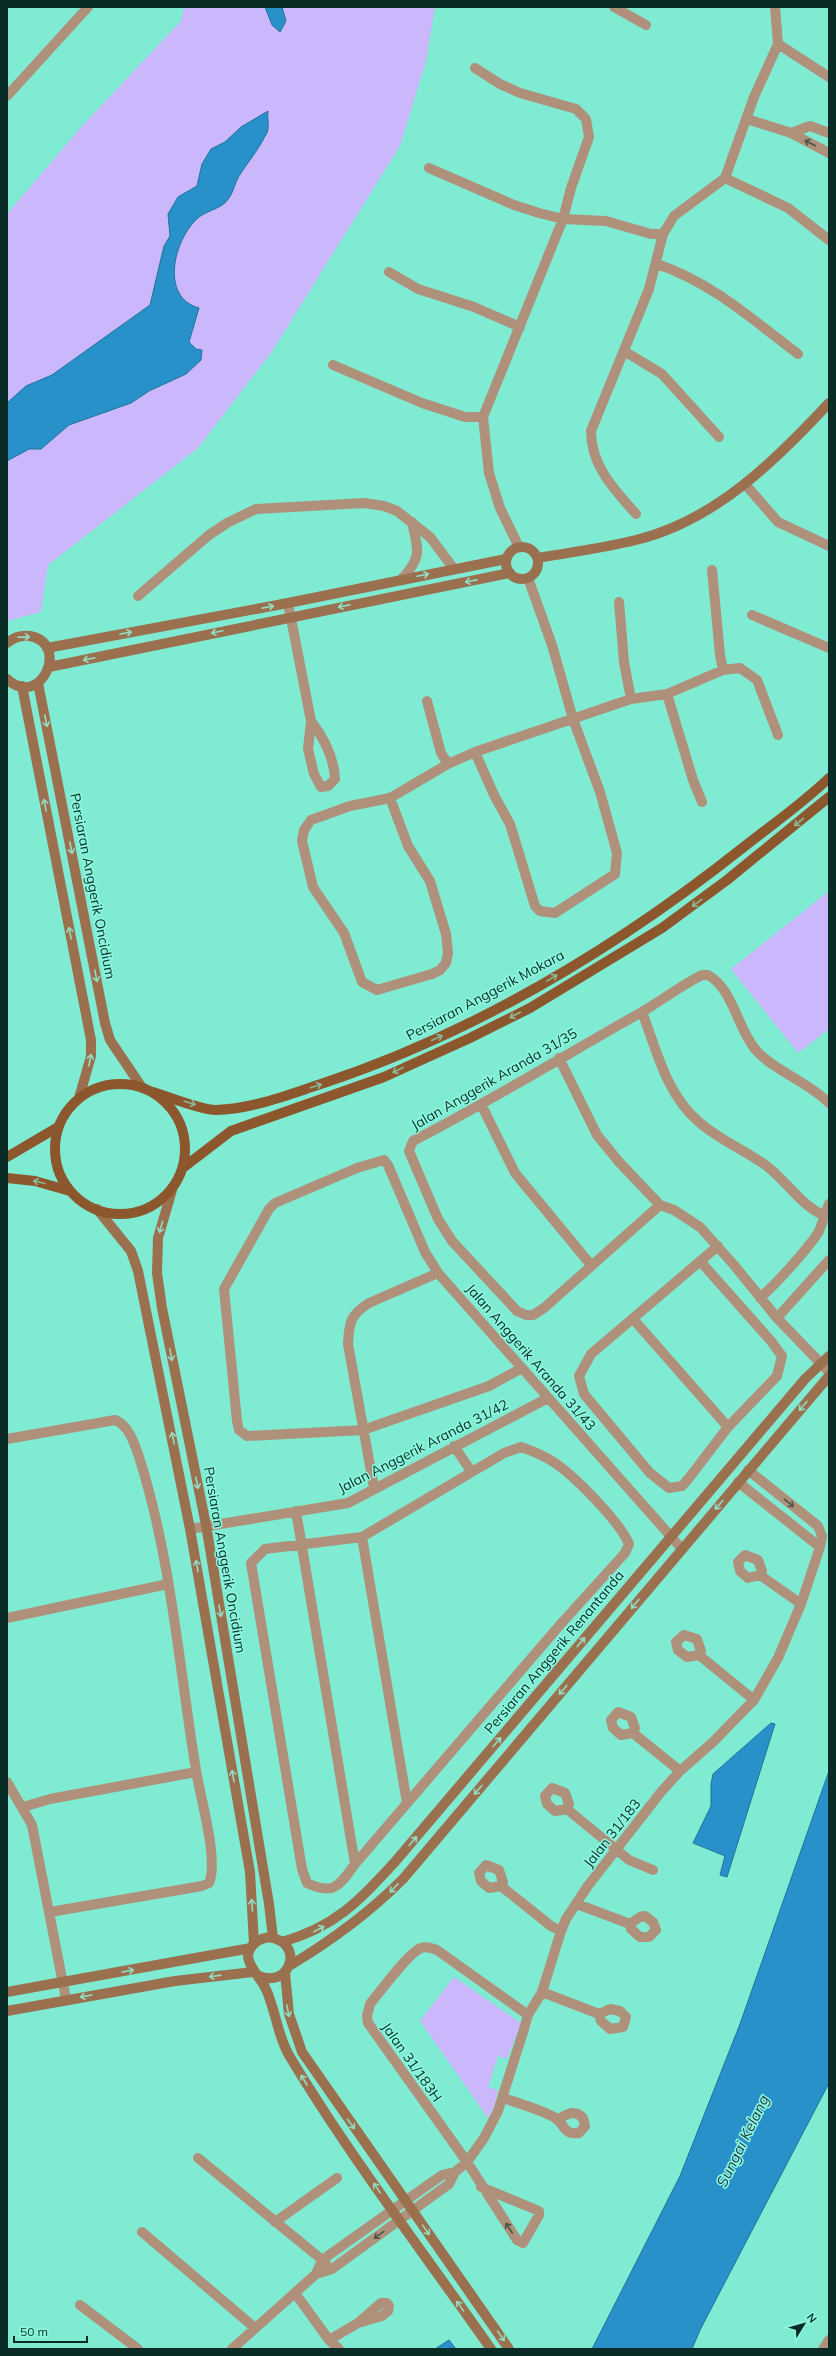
<svg xmlns="http://www.w3.org/2000/svg" width="836" height="2356" font-family="Mulish,sans-serif">
<style>
.green{fill:#cbb7fb}
.water{fill:#2991c9;stroke:#1f7398}
.lines{fill:none;stroke-linecap:round;stroke-linejoin:round}
.street{stroke:#af917b;stroke-width:10}
.secondary{stroke:#9b704f;stroke-width:10}
.primary{stroke:#8c572d;stroke-width:10}
.oneway{stroke:#4b5548}
.oneway2{stroke:#90ddc3}
.oneway3{stroke:#8db898}
.labels{text-anchor:middle;stroke-width:3;stroke-linejoin:round;paint-order:stroke}
.street-label{font-size:14px;fill:#092d26;stroke:#8df8e0}
.water-label{font-size:15px;font-style:italic;fill:#1f3442;stroke:#8df8e0}
</style>
<rect width="100%" height="100%" fill="#80ebd3"/>
<!-- green -->
<path class="green" d="M184,7h251l-9,54 -26,85 -129,207 -73,95 -150,117 -7,47 -34,9v-407l76,-89 98,-104z
M829,891v138l-31,24 -67,-84z
M454,1977l67,46 -14,36 -9,-3 -10,31 10,3 -4,17 -6,11 -68,-97z"/>
<!-- water -->
<path class="water" d="M265,7h17l4,14 -6,11 -8,-7z
M268,111c-1,6 1,13 0,18 0,4 -4,8 -5,11 -7,13 -16,23 -24,36 -4,6 -5,15 -10,22 -7,11 -21,12 -30,19 -25,21 -40,80 0,91l-10,34 7,7 6,1 -1,10 -15,14 -37,17 -18,12 -62,22 -28,24h-12l-22,12v-58l19,-17 26,-11 98,-70 14,-59 6,-10 -2,-22 10,-17 19,-11 5,-22 9,-15 14,-7 16,-15z
M771,1723l4,1 -48,153 -7,-2 5,-19 -32,-13 18,-37v-22l2,-10z
M829,1771v312l-129,247 -8,19h-100l88,-173 60,-152z
M449,2340l7,9h-21z"/>
<g class="lines">
<!-- street -->
<path class="street" d="M614,7l32,18
M778,44l51,33
M475,68l25,16 20,9 56,16 10,10 3,18 -18,51 -8,31 -80,198 6,56 11,35 19,39
M7,96l81,-89
M747,119l44,14 38,20
M791,133l19,-7 19,7
M429,168l85,37 25,8 24,6 43,2 45,13h12l11,-18 51,-38 29,-81 24,-53 -3,-37
M725,178l63,30 41,32
M657,264c54,18 96,56 141,90
M389,272l29,17 56,18 46,20
M624,351l38,23 57,63
M333,365l89,38 43,14h18
M745,484l33,38 51,24
M636,514c-22,-25 -45,-48 -45,-83l58,-142 14,-55
M712,570l8,85 3,15
M401,580c22,-24 17,-29 11,-58
M138,596l71,-61 18,-12 29,-14 108,-6 20,3 13,5 33,26 24,32
M619,602l5,60 7,37
M288,603l23,118 -3,28 6,25 7,13 7,-1 7,-7c-1,-21 -11,-41 -24,-58
M752,615l77,33
M667,694l26,86 9,22
M427,701l14,52 7,11
M475,752l19,43 16,29 25,82 5,5 15,2 60,-39 2,-21 -17,-61 -27,-73 -21,-74 -24,-67
M390,798l18,48 22,35 16,53 2,19 -2,10 -6,7 -8,4 -55,16 -15,-8 -18,-49 -31,-46 -11,-46 2,-11 7,-10 39,-14 40,-8 58,-34 27,-12 156,-53 36,-5 56,-24 17,-2 17,12 21,55
M642,1012c15,39 24,82 57,110 20,18 48,29 69,45 19,15 33,38 55,48
M559,1058l38,77 22,27 41,43 14,5 26,17 34,38 43,53 52,54
M482,1106l33,67 76,92
M660,1205l-116,103 -11,7h-7l-9,-4 -65,-70 -14,-22 -29,-68 4,-10c77,-40 151,-85 227,-128 21,-12 40,-27 62,-38h6c25,14 29,52 47,74 16,20 55,34 74,54
M700,1261l71,80 11,15 -5,20 -49,51 -39,51 -7,8 -13,2 -19,-15 -66,-79 -5,-18 12,-22 127,-108
M760,1298c16,-14 46,-47 58,-65 3,-5 8,-22 11,-29
M777,1318l52,-58
M634,1320l94,107
M522,1368l-33,18 -126,44 -116,6 -8,-6 -2,-9 -13,-132 45,-80 6,-6 82,-35 27,-8 4,5 37,87 13,21 244,276
M7,1439l108,-19c14,5 20,25 24,37 32,99 40,210 57,313 4,27 23,90 13,113l-7,3 -152,26
M454,1446l17,25
M521,1447c12,4 21,8 31,14 21,13 68,61 77,83l-4,9 -66,73 -204,238c-15,21 -21,32 -48,19l-5,-14 -51,-306 14,-14 97,-12 142,-84z
M738,1482l82,65 2,-11 -4,-10 -70,-56
M374,1488l-26,-144c1,-21 2,-29 21,-41l69,-30
M296,1511l59,353
M190,1529l158,-26 200,-105
M362,1537l45,266
M745,1555l13,5 4,11 -2,4 -12,3 -8,-7 -2,-9z
M760,1575l41,29
M7,1618l161,-34
M684,1635l13,4 4,12 -2,4 -12,2 -9,-7 -2,-8z
M699,1655l55,45
M618,1712l13,5 4,11 -2,5 -12,2 -8,-7 -2,-8z
M633,1733l47,38
M7,1782l25,43 34,174
M552,1788l13,5 4,11 -2,5 -12,2 -8,-7 -2,-8z
M23,1807l27,-8 146,-27
M567,1809l62,51 24,10
M486,1865l13,5 4,12 -2,4 -12,2 -8,-7 -2,-8z
M501,1886l50,40 10,5
M577,1904l53,20
M645,1916l8,6 3,8 -7,7h-9l-9,-8 -1,-5 10,-7z
M542,1992l57,22
M610,2009l10,2 6,6 -3,10 -13,2 -9,-8 -2,-7z
M503,2098c12,4 45,14 54,21 8,7 7,16 22,14l6,-7 -2,-8c-9,-9 -16,-4 -26,2
M198,2158l128,105
M481,2187l58,24v4l-16,28 -6,-3 -50,-78 -99,-139 -1,-7 3,-12c10,-12 38,-51 51,-56 6,-2 10,0 16,2l91,65
M275,2222l62,-44
M142,2232l113,96
M316,2274l16,-5 117,-85 6,-12 12,-10 17,-24 14,-27 26,-82 4,-14 14,-23 19,-61 5,-12 21,-32 74,-95 19,-21 33,-29 41,-42 24,-42 23,-54 19,-57
M295,2293l34,47 10,9
M80,2305l58,44
M329,2340l29,-17 23,-20h6l2,3 -1,5 -6,5 -24,7
M232,2349l84,-75 6,-14 120,-85 13,-3
M823,2349l6,-9"/>
<!-- secondary -->
<path class="secondary" d="M506 563a16 16 0 1 1 32 0a16 16 0 1 1-32 0Z
M538,558c33,-6 66,-10 98,-18 79,-19 140,-80 193,-137
M7,643c7,-6 14,-8 23,-7 41,8 10,74 -23,43
M47,648l241,-45 218,-44
M49,667l461,-94
M38,683l67,340 5,17 31,46
M22,686l69,354v16l-12,42
M172,1190l-14,48 -1,35 5,35 44,217 63,379 4,34
M97,1209l34,42 7,20 52,258 60,343 4,72
M282,1942c53,-15 76,-40 112,-79l411,-484 24,-23
M289,1966c42,-25 79,-52 114,-87l426,-503
M285,1973l4,41 13,38 207,297
M259,1976c30,12 44,-28 17,-37 -7,-3 -14,-1 -20,3 -16,13 -4,25 3,36 5,6 9,15 11,22 7,19 9,39 20,57 61,101 133,195 201,292
M7,1992l244,-44
M7,2011l168,-30 78,-9"/>
<!-- primary -->
<path class="primary" d="M55 1149a65 65 0 1 1 130 0a65 65 0 1 1-130 0Z
M153,1092c16,5 48,18 63,18 36,-1 71,-15 105,-26 154,-51 297,-137 424,-238 28,-22 58,-43 84,-68
M7,1157l51,-30
M184,1167l47,-36 153,-54 86,-39 60,-30 132,-80 65,-48 102,-83
M7,1178l28,3 35,10"/>
</g>
<!-- one-way arrows -->
<defs><path id="oneway-shaft" d="M-6 0H5M1.5-3L5.5 0L1.5 3" fill="none" stroke-width="1.6" stroke-linecap="round" stroke-linejoin="round"/></defs>
<g class="oneway">
<use href="#oneway-shaft" transform="translate(810 143) rotate(-153)"/>
<use href="#oneway-shaft" transform="translate(789 1503) rotate(39)"/>
<use href="#oneway-shaft" transform="translate(509 2228) rotate(-124)"/>
<use href="#oneway-shaft" transform="translate(379 2235) rotate(144)"/>
</g>
<g class="oneway2">
<use href="#oneway-shaft" transform="translate(423 575) rotate(-12)"/>
<use href="#oneway-shaft" transform="translate(471 581) rotate(169)"/>
<use href="#oneway-shaft" transform="translate(344 606) rotate(169)"/>
<use href="#oneway-shaft" transform="translate(268 607) rotate(-11)"/>
<use href="#oneway-shaft" transform="translate(217 632) rotate(168)"/>
<use href="#oneway-shaft" transform="translate(126 633) rotate(-11)"/>
<use href="#oneway-shaft" transform="translate(24 637) rotate(-1)"/>
<use href="#oneway-shaft" transform="translate(89 659) rotate(168)"/>
<use href="#oneway-shaft" transform="translate(46 721) rotate(79)"/>
<use href="#oneway-shaft" transform="translate(45 805) rotate(-101)"/>
<use href="#oneway-shaft" transform="translate(71 848) rotate(79)"/>
<use href="#oneway-shaft" transform="translate(70 933) rotate(-101)"/>
<use href="#oneway-shaft" transform="translate(96 976) rotate(79)"/>
<use href="#oneway-shaft" transform="translate(90 1060) rotate(-79)"/>
<use href="#oneway-shaft" transform="translate(161 1227) rotate(106)"/>
<use href="#oneway-shaft" transform="translate(171 1355) rotate(79)"/>
<use href="#oneway-shaft" transform="translate(803 1406) rotate(131)"/>
<use href="#oneway-shaft" transform="translate(173 1438) rotate(-101)"/>
<use href="#oneway-shaft" transform="translate(197 1483) rotate(79)"/>
<use href="#oneway-shaft" transform="translate(719 1505) rotate(130)"/>
<use href="#oneway-shaft" transform="translate(197 1566) rotate(-100)"/>
<use href="#oneway-shaft" transform="translate(635 1604) rotate(130)"/>
<use href="#oneway-shaft" transform="translate(220 1611) rotate(80)"/>
<use href="#oneway-shaft" transform="translate(581 1642) rotate(-50)"/>
<use href="#oneway-shaft" transform="translate(563 1690) rotate(130)"/>
<use href="#oneway-shaft" transform="translate(497 1742) rotate(-50)"/>
<use href="#oneway-shaft" transform="translate(233 1776) rotate(-100)"/>
<use href="#oneway-shaft" transform="translate(478 1790) rotate(130)"/>
<use href="#oneway-shaft" transform="translate(413 1841) rotate(-50)"/>
<use href="#oneway-shaft" transform="translate(394 1888) rotate(135)"/>
<use href="#oneway-shaft" transform="translate(252 1905) rotate(-94)"/>
<use href="#oneway-shaft" transform="translate(319 1929) rotate(-28)"/>
<use href="#oneway-shaft" transform="translate(128 1971) rotate(-10)"/>
<use href="#oneway-shaft" transform="translate(215 1976) rotate(172)"/>
<use href="#oneway-shaft" transform="translate(86 1996) rotate(170)"/>
<use href="#oneway-shaft" transform="translate(288 2011) rotate(79)"/>
<use href="#oneway-shaft" transform="translate(304 2080) rotate(-121)"/>
<use href="#oneway-shaft" transform="translate(351 2124) rotate(55)"/>
<use href="#oneway-shaft" transform="translate(377 2188) rotate(-125)"/>
<use href="#oneway-shaft" transform="translate(426 2230) rotate(55)"/>
<use href="#oneway-shaft" transform="translate(460 2306) rotate(-125)"/>
<use href="#oneway-shaft" transform="translate(501 2336) rotate(55)"/>
</g>
<g class="oneway3">
<use href="#oneway-shaft" transform="translate(799 822) rotate(140)"/>
<use href="#oneway-shaft" transform="translate(697 903) rotate(144)"/>
<use href="#oneway-shaft" transform="translate(552 978) rotate(-31)"/>
<use href="#oneway-shaft" transform="translate(515 1015) rotate(153)"/>
<use href="#oneway-shaft" transform="translate(437 1038) rotate(-25)"/>
<use href="#oneway-shaft" transform="translate(398 1070) rotate(154)"/>
<use href="#oneway-shaft" transform="translate(316 1086) rotate(-18)"/>
<use href="#oneway-shaft" transform="translate(190 1103) rotate(17)"/>
<use href="#oneway-shaft" transform="translate(39 1182) rotate(-166)"/>
</g>
<g class="labels">
<!-- street labels -->
<g class="street-label">
<text transform="translate(93 886) rotate(79)" y="5">Persiaran Anggerik Oncidium</text>
<text transform="translate(485 995) rotate(-28)" y="5">Persiaran Anggerik Mokara</text>
<text transform="translate(494 1079) rotate(-30)" y="5">Jalan Anggerik Aranda 31/35</text>
<text transform="translate(531 1357) rotate(49)" y="5">Jalan Anggerik Aranda 31/43</text>
<text transform="translate(423 1446) rotate(-27)" y="5">Jalan Anggerik Aranda 31/42</text>
<text transform="translate(225 1560) rotate(80)" y="5">Persiaran Anggerik Oncidium</text>
<text transform="translate(554 1652) rotate(-50)" y="5">Persiaran Anggerik Renantanda</text>
<text transform="translate(612 1833) rotate(-52)" y="5">Jalan 31/183</text>
<text transform="translate(412 2062) rotate(55)" y="5">Jalan 31/183H</text>
</g>
<!-- water labels -->
<g class="water-label">
<text transform="translate(743 2141) rotate(-64)" y="5">Sungai Kelang</text>
</g>
</g>
<!-- border -->
<rect width="836" height="2356" fill="none" stroke="#092d26" stroke-width="16"/>
<!-- north arrow -->
<g transform="translate(804 2324) rotate(53)" stroke="#8df8e0" stroke-width="3" paint-order="stroke">
<path d="M0-3L7 15L0 10L-7 15Z" fill="#092d26"/>
<text y="-6" font-size="11" font-weight="bold" text-anchor="middle" fill="#092d26">N</text>
</g>
<!-- scale -->
<path d="M14 2336v6h73v-6" fill="none" stroke="#092d26" stroke-width="2"/>
<text x="20" y="2336" font-size="12" fill="#092d26" stroke="#8df8e0" stroke-width="3" paint-order="stroke">50 m</text>
</svg>
